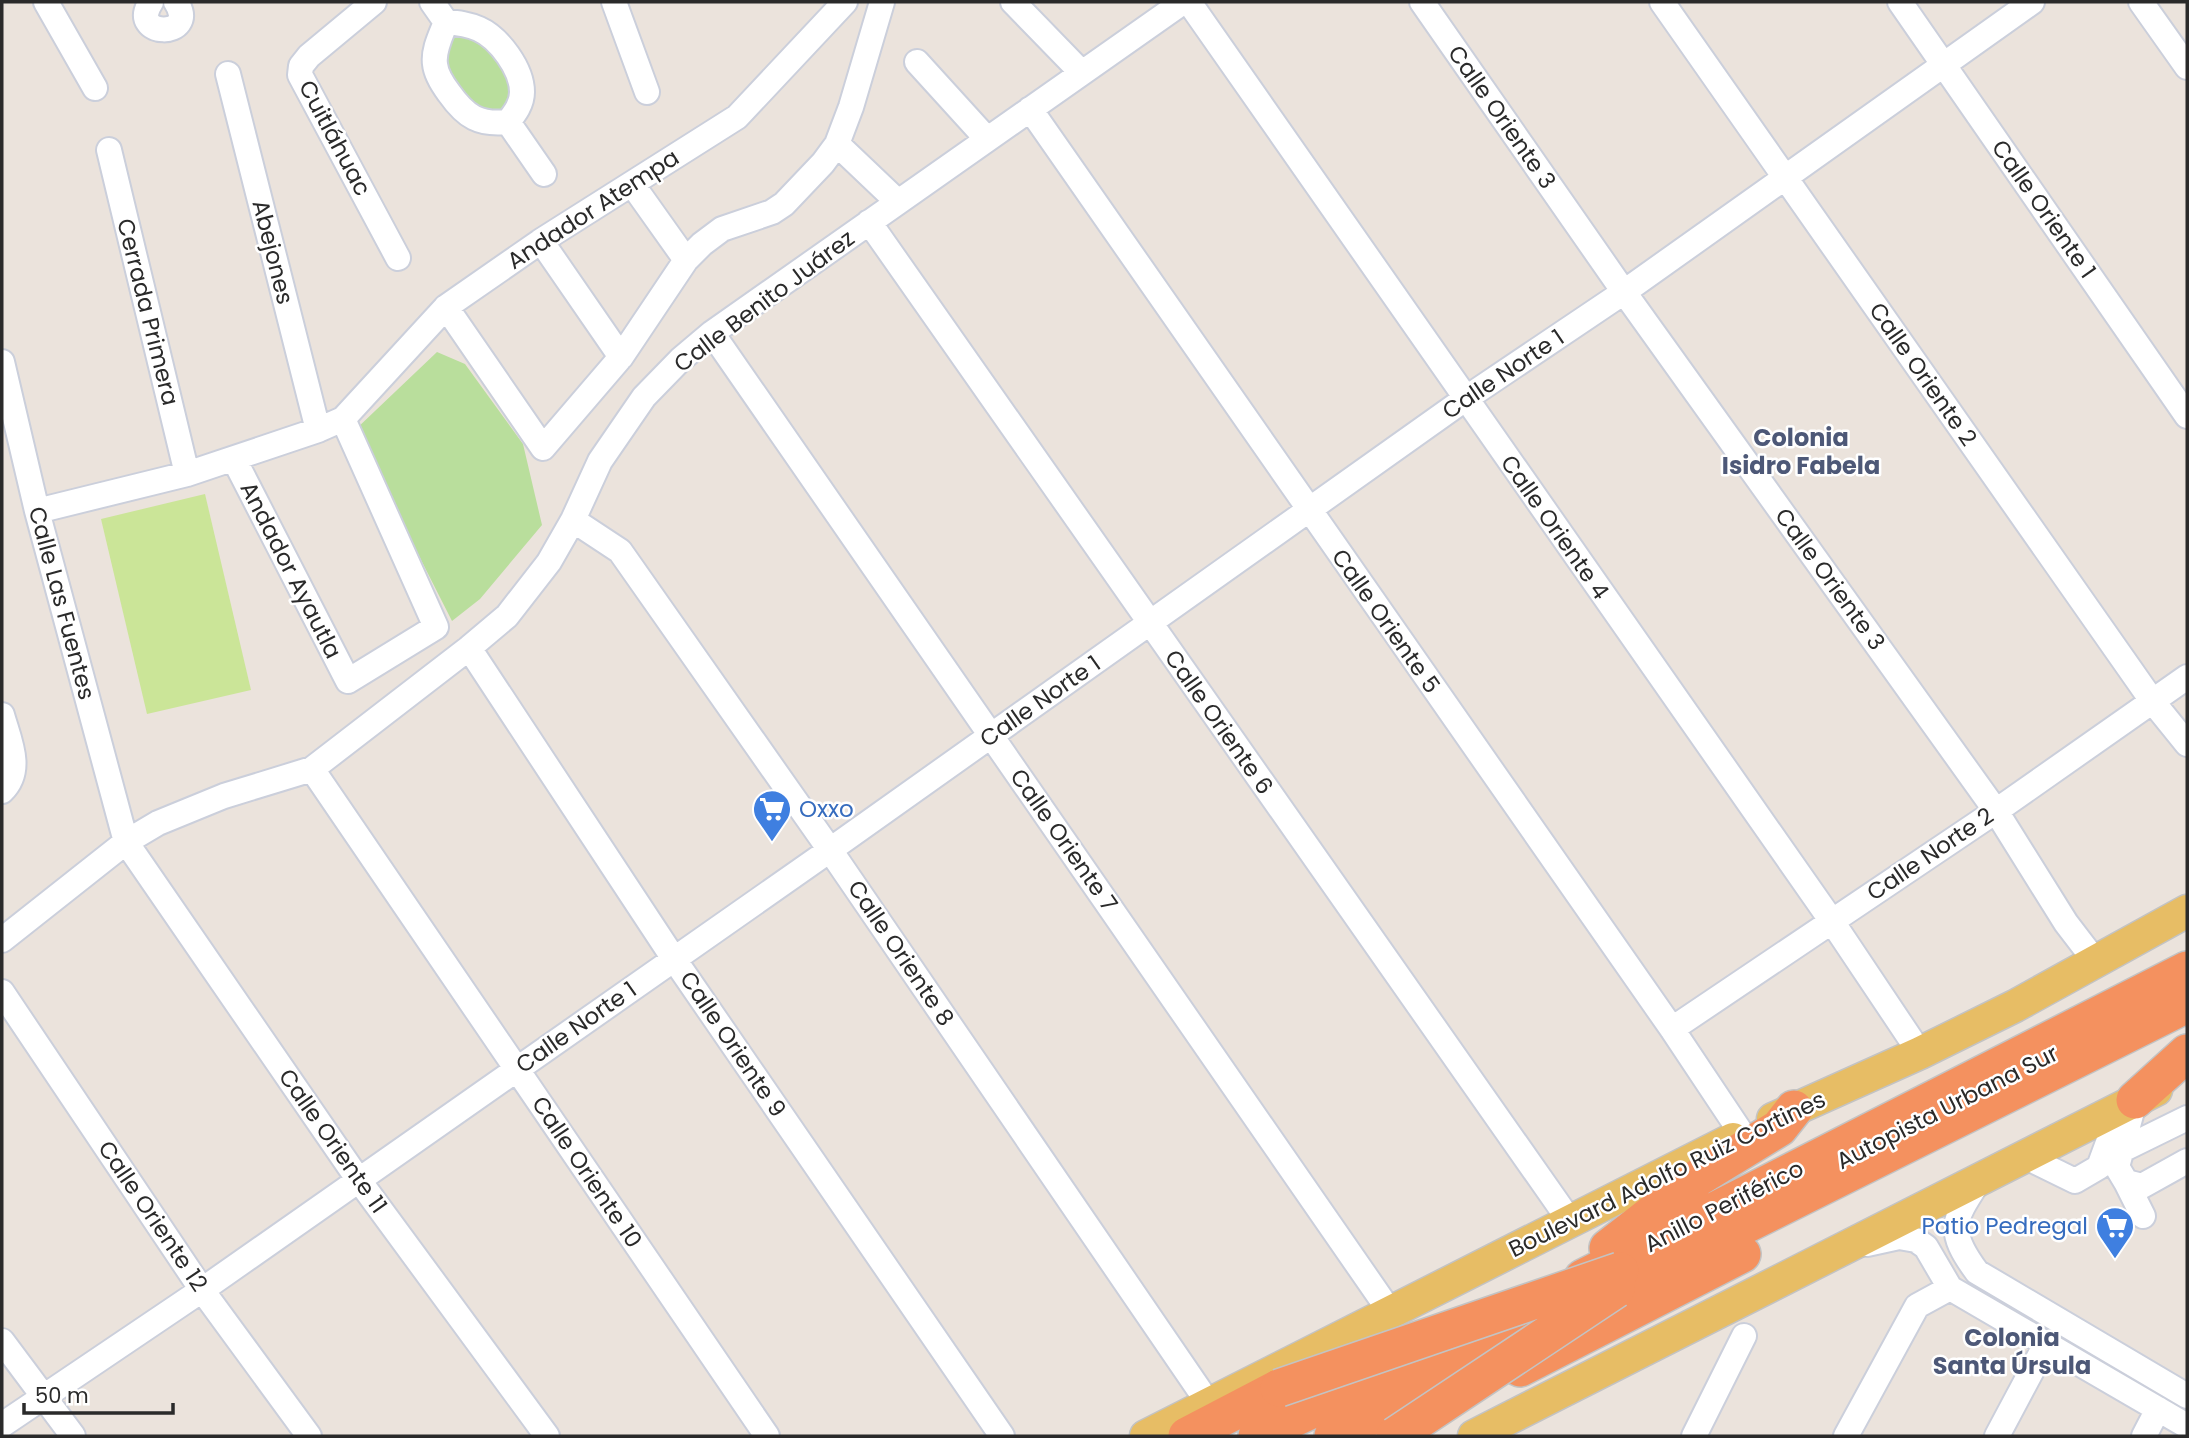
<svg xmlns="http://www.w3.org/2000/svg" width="2189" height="1438" font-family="Poppins,sans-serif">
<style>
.green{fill:#b9de9c}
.pitch{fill:#cbe598}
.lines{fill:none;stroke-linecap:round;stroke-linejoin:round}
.minor-casing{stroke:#cbcfdb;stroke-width:28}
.major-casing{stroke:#c3c3c3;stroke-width:35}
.highway-casing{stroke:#c3c3c3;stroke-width:40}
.minor{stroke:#fff;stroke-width:24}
.major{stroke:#e7bd65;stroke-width:32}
.highway{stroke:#f4915f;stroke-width:37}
.highway-bridge-casing{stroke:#c3c3c3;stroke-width:40;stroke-linecap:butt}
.highway-bridge{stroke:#f4915f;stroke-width:37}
.labels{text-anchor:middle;stroke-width:5;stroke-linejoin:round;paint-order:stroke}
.street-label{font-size:23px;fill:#2a2a2a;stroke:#fff}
.shop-label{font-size:23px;fill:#366cbe;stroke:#fff;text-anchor:start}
.neighbourhood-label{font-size:24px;font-weight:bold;fill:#4d5877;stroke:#fff}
</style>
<rect width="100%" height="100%" fill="#ebe3dc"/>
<!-- green -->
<path class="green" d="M456,34h17l33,30 8,38 -16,14 -30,-14 -21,-34 -1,-21z
M437,352l28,12 58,80 19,81 -62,74 -28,22 -97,-191z"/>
<!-- pitch -->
<path class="pitch" d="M205,494l46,196 -104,24 -46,-195z"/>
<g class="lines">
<defs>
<path id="minor" d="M46,2l49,86
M151,2c-24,36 49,37 25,0
M374,2l-65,54 -8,10 -1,9 98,183
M432,2l14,20
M614,2l33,90
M1013,2l69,71
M1189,2l642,918 89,133
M1422,2l202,290 372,519 70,112 23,30
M1662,2l491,700 34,42
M1900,2l287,414
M2141,2l46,65
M446,22c12,1 22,2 33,7 20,9 43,40 43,63 0,12 -7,21 -14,30 -29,3 -42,-5 -59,-29 -6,-8 -13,-18 -14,-29 -2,-14 6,-29 11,-42z
M917,62l70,77
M228,74l90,356
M1030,109l642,920 70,105
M508,122l36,52
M837,144l61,58
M109,150l78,324
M632,184l54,76
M869,222l701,999
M541,241l80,116
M446,307l97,141 78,-91 65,-97 16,-16 20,-15 50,-17 12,-8 39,-41 14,-19 14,-37 31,-105
M712,333l679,980
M2,362l35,149 89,331 232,337 189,257
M234,459l114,222 88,-54 -93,-208
M37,511l150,-37 131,-44 25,-11 103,-112 95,-66 196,-124 108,-115
M573,520l47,31 210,299 379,554
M469,648l205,311 328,477
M2,715c7,25 22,55 0,76
M312,769l455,667
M2,940l124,-98 32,-19 66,-27 88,-27 157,-121 38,-32 42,-54 24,-42 27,-59 44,-64 36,-37 32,-27 471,-331
M2,992l200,298 107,146
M1672,1029l324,-218 191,-134
M2135,1100l-18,67 9,15 16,4 45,-25
M2122,1150l65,-32
M2024,1156l51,25 24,-14 14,-38
M1980,1179c-26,40 -35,50 -3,93l210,124
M2126,1182l17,34
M1867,1244l32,-7 17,3 10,7 24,41 237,138
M2,1341l71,95
M2,1425l200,-135 628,-440 635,-451 159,-107 408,-290
M1694,1436l50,-100
M1846,1436l71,-130 33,-18
M1997,1436l49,-92
M2144,1436l14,-27"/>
<path id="major" d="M1773,1119l147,-66 95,-47 172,-95
M1146,1436l587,-297
M1474,1436l682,-346"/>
<path id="highway" d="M2135,1100l52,-47
M1608,1248l91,-71 80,-49 15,-19
M1645,1275l542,-271
M1583,1278l604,-308
M1435,1365l114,-57
M1520,1368l222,-114
M1187,1436l92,-48
M1257,1436l195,-94
M1333,1436l136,-70"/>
</defs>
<!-- minor casing -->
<use href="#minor" class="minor-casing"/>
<!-- major casing -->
<use href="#major" class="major-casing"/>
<!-- highway casing -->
<use href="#highway" class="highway-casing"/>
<!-- minor -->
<use href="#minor" class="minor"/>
<!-- major -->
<use href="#major" class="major"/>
<!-- highway -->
<use href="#highway" class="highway"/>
<defs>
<path id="highway-bridge" d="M1279,1388l341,-117
M1395,1436l221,-147"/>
</defs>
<!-- highway-bridge casing -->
<use href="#highway-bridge" class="highway-bridge-casing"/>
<!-- highway-bridge -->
<use href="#highway-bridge" class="highway-bridge"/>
</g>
<!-- icons -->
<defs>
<symbol id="supermarket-pin" viewBox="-11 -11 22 30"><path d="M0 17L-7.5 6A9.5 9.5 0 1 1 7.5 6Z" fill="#3f7fe0" stroke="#fff"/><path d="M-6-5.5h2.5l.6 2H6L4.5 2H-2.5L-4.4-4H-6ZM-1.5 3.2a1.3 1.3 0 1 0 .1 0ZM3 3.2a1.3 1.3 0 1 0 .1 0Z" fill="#fff"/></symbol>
</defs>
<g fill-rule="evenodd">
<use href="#supermarket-pin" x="750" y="787" width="44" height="60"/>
<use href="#supermarket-pin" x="2093" y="1204" width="44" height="60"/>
</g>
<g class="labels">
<!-- street labels -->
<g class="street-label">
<text transform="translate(1502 117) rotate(55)" y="8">Calle Oriente 3</text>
<text transform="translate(335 138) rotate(62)" y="8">Cuitláhuac</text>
<text transform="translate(593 209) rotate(-33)" y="8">Andador Atempa</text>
<text transform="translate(2044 209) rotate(55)" y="8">Calle Oriente 1</text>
<text transform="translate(273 252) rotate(76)" y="8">Abejones</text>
<text transform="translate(764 301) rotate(-37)" y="8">Calle Benito Juárez</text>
<text transform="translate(148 312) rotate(76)" y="8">Cerrada Primera</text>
<text transform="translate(1503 374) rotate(-34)" y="8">Calle Norte 1</text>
<text transform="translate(1923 374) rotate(55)" y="8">Calle Oriente 2</text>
<text transform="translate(1555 527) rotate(55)" y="8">Calle Oriente 4</text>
<text transform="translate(291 570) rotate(63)" y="8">Andador Ayautla</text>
<text transform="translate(1830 579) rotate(54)" y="8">Calle Oriente 3</text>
<text transform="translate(62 603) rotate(75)" y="8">Calle Las Fuentes</text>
<text transform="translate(1386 621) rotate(55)" y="8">Calle Oriente 5</text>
<text transform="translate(1040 701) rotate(-35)" y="8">Calle Norte 1</text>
<text transform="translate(1219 722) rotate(55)" y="8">Calle Oriente 6</text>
<text transform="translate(1064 840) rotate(55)" y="8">Calle Oriente 7</text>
<text transform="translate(1930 854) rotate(-34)" y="8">Calle Norte 2</text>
<text transform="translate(901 953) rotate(56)" y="8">Calle Oriente 8</text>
<text transform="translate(576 1027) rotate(-35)" y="8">Calle Norte 1</text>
<text transform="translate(733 1044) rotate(56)" y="8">Calle Oriente 9</text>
<text transform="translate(1947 1107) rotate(-27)" y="8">Autopista Urbana Sur</text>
<text transform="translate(333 1141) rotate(55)" y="8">Calle Oriente 11</text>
<text transform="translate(587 1172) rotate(56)" y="8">Calle Oriente 10</text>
<text transform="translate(1667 1174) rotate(-26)" y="8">Boulevard Adolfo Ruiz Cortines</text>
<text transform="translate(1724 1206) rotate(-27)" y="8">Anillo Periférico</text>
<text transform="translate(153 1216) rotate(56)" y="8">Calle Oriente 12</text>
</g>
<!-- shop labels -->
<g class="shop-label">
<text x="799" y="817">Oxxo</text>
<text x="2088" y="1234" text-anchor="end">Patio Pedregal</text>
</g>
<!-- neighbourhood labels -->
<g class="neighbourhood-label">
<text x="1801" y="446">Colonia<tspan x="1801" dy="28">Isidro Fabela</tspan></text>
<text x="2012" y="1346">Colonia<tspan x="2012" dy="28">Santa Úrsula</tspan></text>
</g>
</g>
<!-- border -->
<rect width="2189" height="1438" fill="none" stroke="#2a2a2a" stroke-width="7"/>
<!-- scale -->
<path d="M24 1403v10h149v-10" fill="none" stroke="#2a2a2a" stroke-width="3.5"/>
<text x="35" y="1403" font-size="21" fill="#2a2a2a" stroke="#ffffff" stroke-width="5" paint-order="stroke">50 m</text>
</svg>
